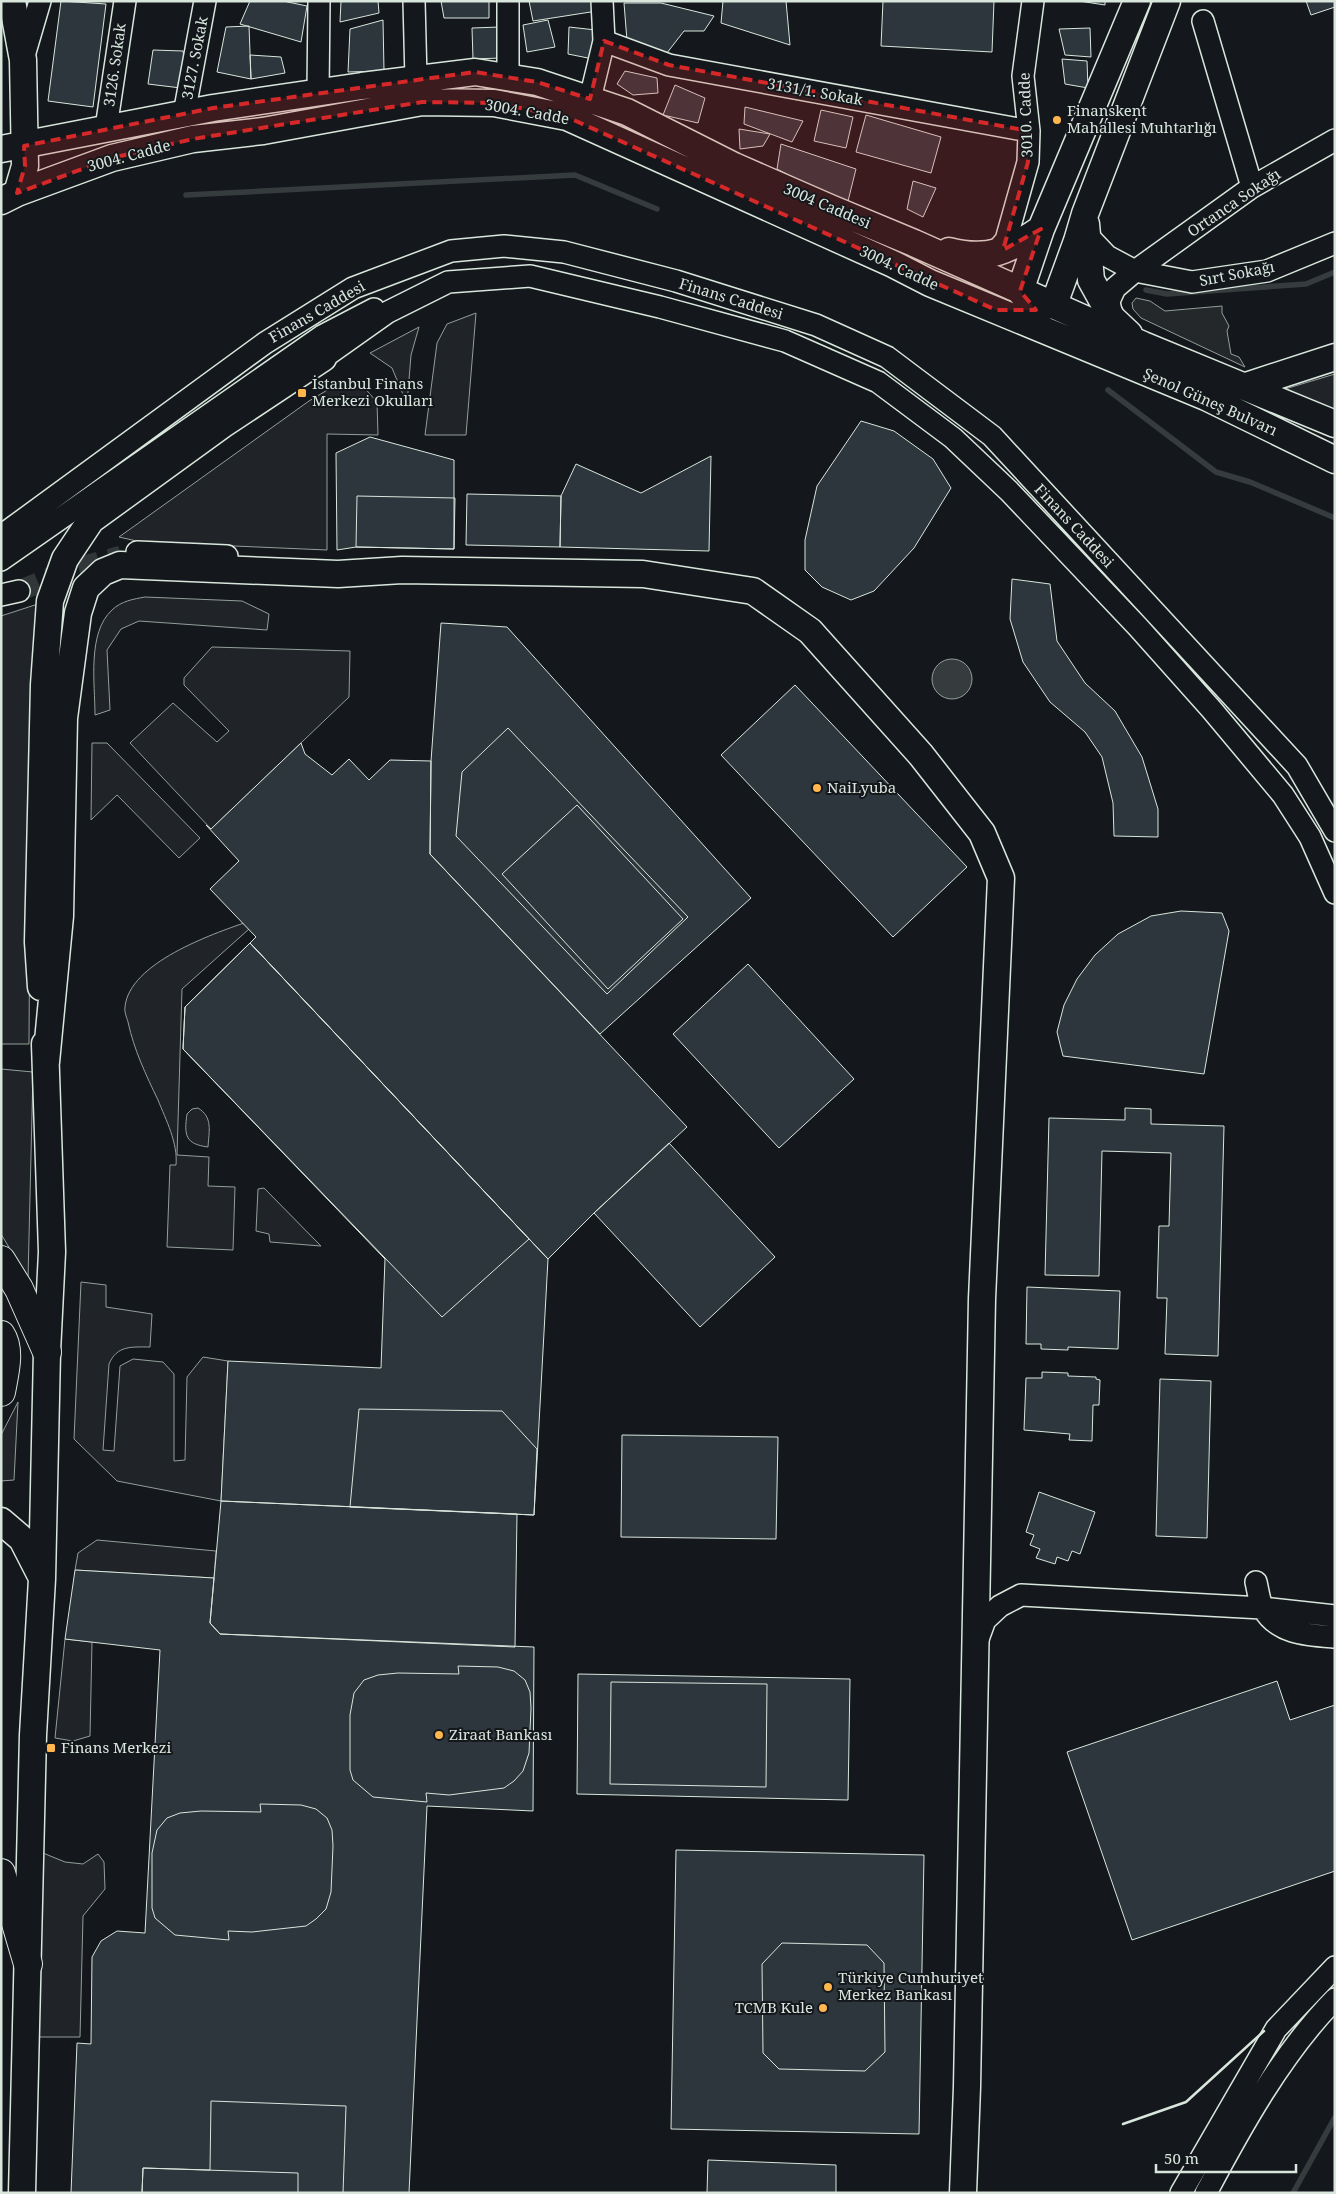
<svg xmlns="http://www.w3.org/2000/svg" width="1336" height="2194" font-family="'Noto Serif',serif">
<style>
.green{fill:#202428;stroke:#939e99}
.parking{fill:#24282b;stroke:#939e99}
.water{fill:#363b3e;stroke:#939e99}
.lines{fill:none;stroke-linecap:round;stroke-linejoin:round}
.stream{stroke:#363b3e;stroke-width:5.5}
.building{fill:#2c363c;stroke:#d8e6dc}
.minor-tunnel{stroke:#313739;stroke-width:21;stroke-dasharray:21 11;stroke-linecap:butt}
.minor-casing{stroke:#d8e6dc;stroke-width:24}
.major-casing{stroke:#d8e6dc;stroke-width:29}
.highway-casing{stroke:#d8e6dc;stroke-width:30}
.minor{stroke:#14181c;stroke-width:21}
.major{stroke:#14181c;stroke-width:26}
.highway{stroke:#14181c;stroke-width:28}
.wall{stroke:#d8e6dc;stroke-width:2.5}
.marked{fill:#d62828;fill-opacity:0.2;stroke:#d62828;stroke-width:4;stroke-dasharray:10 6;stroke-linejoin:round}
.poi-dot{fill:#ffb74d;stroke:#14181c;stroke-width:2}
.labels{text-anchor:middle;stroke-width:4;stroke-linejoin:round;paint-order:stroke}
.street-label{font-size:15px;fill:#d8e6dc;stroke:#14181c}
.poi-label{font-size:15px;fill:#d8e6dc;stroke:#14181c;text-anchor:start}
</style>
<rect width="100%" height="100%" fill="#14181c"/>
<!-- green -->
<path class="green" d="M476,313l-10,122h-41l12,-92 10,-19z
M419,327l-8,28 -4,49 -15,-36 -22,-15z
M1335,374v36l-50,-21z
M339,383l23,2 15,17 1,33 -51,-1v116l-186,-8 -22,-5 190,-136z
M145,597l97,4 27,13 -2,16 -128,-9 -18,8 -14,21 3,60 -15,5c0,-32 -8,-82 17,-105 9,-9 22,-11 33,-13z
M41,603l-11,275 -1,166h-28v-428z
M212,647l138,4 -1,46 -138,132 -81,-86 43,-40 44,39 12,-11 -45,-46v-7z
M92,743h15l93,95 -21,20 -62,-63 -26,25z
M247,922l2,7 -67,60 -5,166 32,2 -1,29 27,1 -2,63 -66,-3 3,-82h6c2,-22 -10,-45 -18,-65 -12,-25 -24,-50 -30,-78 -1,-4 -4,-10 -3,-15 4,-44 87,-73 122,-85z
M1,1069l32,3 -5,207 -27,-45z
M198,1108c15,9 11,23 10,39 -23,-3 -24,-12 -21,-33l5,-5z
M264,1188l57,58 -51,-4 -1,-8 -13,-3 2,-42z
M81,1282l25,3v22l46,7 -2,33c-18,0 -33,-2 -41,17l-6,86 11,1 6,-85 13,-7 30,3 11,12v87l11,-1 2,-83 16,-20 25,4 -7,140 -104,-20 -43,-42z
M18,1402l-4,78 -13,1v-46z
M97,1540l119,11 -2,27 -139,-8 3,-17z
M65,1639l27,3 -2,94 -17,5 -18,-3z
M43,1853l22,9 18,2 15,-10 6,8 1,27 -22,27 -3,121h-42z"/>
<!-- parking -->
<path class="parking" d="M1136,298l14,3 15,10 57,-5v7l7,13 -2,5 4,23 8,3 6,10 -104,-49 -8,-9 -1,-6z"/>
<!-- water -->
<path class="water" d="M932 679a20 20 0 1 1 40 0a20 20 0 1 1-40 0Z"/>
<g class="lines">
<!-- stream -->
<path class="stream" d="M186,195l389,-20 82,34
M1146,290l21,4 139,-10 29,-12
M1108,390l108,82 34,10 85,36
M1293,2193l42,-76"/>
</g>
<!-- building -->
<path class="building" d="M61,1l45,3 -13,103 -45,-6z
M250,1h33l24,5 -6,36 -61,-18z
M341,1h37l1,12 -39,9z
M441,1h48v17h-45z
M529,1h66l2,10 -64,10z
M723,1h63l4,44 -69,-22z
M883,1h111l-2,51 -111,-6z
M1079,1h26v4z
M1306,1h29v6l-24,8z
M624,3h37l53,13 -10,15h-20l-21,27 -36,-17z
M383,20l1,51 -36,1 2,-43z
M548,20l7,27 -28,5 -4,-27z
M249,26l2,53 -34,-7 9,-45z
M500,27l1,31 -28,1 -1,-31z
M569,27l27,3 -3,29 -25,-5z
M1090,28l1,29 -26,-2 -6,-26z
M153,50l30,1 6,38 -41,-5z
M250,55l31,2 4,16 -34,6z
M1062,59l25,2 1,27 -23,-4z
M625,71l32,7 1,15 -25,2 -16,-11z
M675,85l30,13 -7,25 -35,-8z
M745,107l58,14 -11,21 -48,-18z
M821,110l32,7 -7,31 -32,-7z
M866,115l75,22 -10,36 -75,-21z
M739,129l31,5 -7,12 -23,3z
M781,144l75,25 -9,36 -70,-36z
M913,181l23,7 -13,29 -16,-8z
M861,421l33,10 39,28 18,29 -37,60 -40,43 -23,9 -29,-13 -17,-17v-30l12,-54z
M370,437l84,23v89l-98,-2 -19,3 -1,-97z
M711,456l-2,95 -149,-4 1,-51 15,-32 65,29z
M467,494l94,2 -1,51 -94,-2z
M357,496l98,2 -1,51 -98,-2z
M1012,579l38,5 7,57 28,42 30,28 27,46 16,52v28l-44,-1 -1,-33 -11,-46 -17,-25 -35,-30 -27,-40 -13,-43z
M441,623l66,4 244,271 -151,136 -170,-180 1,-93z
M795,685l172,182 -74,70 -172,-182z
M508,728l180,189 -81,77 -151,-158 6,-64z
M301,743l4,11 27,21 17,-16 20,21 21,-20 41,1 -1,93 257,273 -93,86 -46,46 -298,-316 6,-6 -46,-48 29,-28 -33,-36 5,4z
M577,805l106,114 -75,70 -106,-115z
M1181,911l41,2 7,18 -25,143 -141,-18 -6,-24 7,-27 13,-26 18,-24 23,-21 33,-18z
M250,943l279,296 -87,78 -259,-268 2,-42z
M250,943l298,316 -14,256 -313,-14 7,-140 153,7 4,-109 -202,-210 2,-42z
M748,964l106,115 -75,69 -106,-114z
M1125,1108l26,1v15l73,2 -6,230 -53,-2 2,-56h-10l2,-72h10l2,-73 -69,-2 -3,125 -54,-1 4,-157 76,2z
M669,1143l106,114 -75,70 -106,-114z
M1027,1287l93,4 -2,58 -50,-2v3l-27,-1v-5h-15z
M1042,1372l26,1v3l28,1v2l4,1 -1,25h-6l-1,36 -23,-1 1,-6 -46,-4 2,-52h16z
M1160,1379l51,2 -4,157 -51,-2z
M359,1409l143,2 35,38 -3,66 -184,-8z
M622,1435l156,2 -2,102 -155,-2z
M1039,1492l56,20 -15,42 -8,-3 -4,10 -11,-4 -2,7 -19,-6 4,-9 -10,-4 4,-10 -8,-3z
M221,1501l296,13 -2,133 -295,-13 -10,-11z
M75,1570l139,8 -4,45 10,11 314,13 -1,164 -106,-5 -18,387h-338l6,-150 14,1 1,-87 9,-16 16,-10 28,2 15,-283 -95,-11z
M458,1666l40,1 16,4 11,9 5,12 1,16 -2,45 -6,18 -9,10 -10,7 -55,7 -23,-2 1,9 -54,-5 -20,-17 -3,-10v-55l4,-22 10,-13 14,-5 20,-2 61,1z
M578,1674l272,5 -2,121 -271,-6z
M1277,1681l13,39 45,-15v166l-203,69 -65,-188z
M611,1682l156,2 -1,103 -156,-3z
M260,1804l41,1 15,4 11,9 5,12 1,16 -2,46 -5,17 -10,10 -10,7 -54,6 -24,-1 1,9 -54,-5 -20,-17 -3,-10v-55l5,-23 10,-12 13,-5 21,-2 60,1z
M676,1850l248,5 -5,279 -248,-5z
M782,1943l85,2 17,18 1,89 -20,19 -86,-2 -16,-16 -1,-89z
M211,2101l135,5 -3,87h-201l1,-25 67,2z
M708,2160l128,5v28h-129z
M143,2168l155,5v20h-156z"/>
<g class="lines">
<!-- minor-tunnel -->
<path class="minor-tunnel" d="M19,591l45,-19 57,-16"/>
<defs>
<path id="minor" d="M414,1l2,78
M1203,21l49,166
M604,41l65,24 360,66
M23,59l17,-58
M508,77v-76
M318,92l1,-91
M590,99l14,-58 -2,-40
M184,114l21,-113
M106,128l19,-127
M1088,236l19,20 28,15 57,11 75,-11 68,-28
M995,253l11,-13 22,-78 1,-31 -6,-55 10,-75
M1112,318l-3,-17 6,-13 20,-17 117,-84 83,-47
M323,358l65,-46 60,-30 82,-6 130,31 125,34 93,41 75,56 56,53 129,136 74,83 71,85 27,42 25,56
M1,536l264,-193 88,-55 98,-37 53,-5 60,6 112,29 140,44 71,32 105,79 305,330 38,65
M137,552l90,4
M1,560l321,-224 52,-27
M1,595l18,-4
M1256,1582c2,8 3,19 7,26 14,26 45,27 72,29
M977,1642l8,-22 15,-14 21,-11 241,13 73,8
M1181,2193l95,-164 59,-62
M1206,2193c35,-66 76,-140 129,-194"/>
<path id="major" d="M12,1l11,59 2,106 -8,27
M1,149l212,-41 149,-22 113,-14 62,10 90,30 107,54 96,42 84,35 229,102 192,79
M1,201l16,-8 95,-35 81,-19 70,-8 159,-29 72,1 73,14 326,147 37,19 276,114 129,63
M1086,224l5,56 21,38 17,16
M949,251c39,10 60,0 92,-22
M1031,304l-11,-13 21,-62 96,-228
M1036,309l18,-5 23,-63 8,-27 82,-213
M1246,386l89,-29
M41,987l-3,-45 6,-257 6,-84 15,-42 26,-39 131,-95 101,-67
M46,1062l14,-146 4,-198 14,-105 8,-25 17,-16 17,-7 218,9 64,-4 241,4 110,17 57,40 111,124 61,78 19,45 -19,421 -15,788 -4,106
M1,1521l21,18 19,37
M22,2193l11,-458 9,-156 5,-227 5,-100 -7,-208"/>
<path id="highway" d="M1,1260l18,29 28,63
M1,1335c10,15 3,40 0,57
M1,1873l27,91"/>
</defs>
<!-- minor casing -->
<use href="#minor" class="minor-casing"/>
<!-- major casing -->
<use href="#major" class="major-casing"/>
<!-- highway casing -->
<use href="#highway" class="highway-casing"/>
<!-- minor -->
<use href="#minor" class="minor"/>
<!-- major -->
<use href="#major" class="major"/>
<!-- highway -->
<use href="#highway" class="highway"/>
<!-- wall -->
<path class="wall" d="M1123,2124l63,-22 78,-71"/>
</g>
<!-- marked area -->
<path class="marked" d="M604,41l65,24 360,66 -1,31 -25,88 38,-21 -21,62 16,19h-40l-429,-193 -73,-14 -72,-1 -229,37 -81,19 -95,35 8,-27 -1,-20 189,-38 262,-36 62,10 53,17z"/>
<!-- markers -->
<g class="poi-dot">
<circle cx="1057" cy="120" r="5"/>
<rect x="297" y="388" width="10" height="10" rx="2.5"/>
<circle cx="817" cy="788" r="5"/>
<circle cx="439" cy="1735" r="5"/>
<rect x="46" y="1743" width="10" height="10" rx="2.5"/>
<circle cx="828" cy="1987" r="5"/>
<circle cx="823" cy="2008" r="5"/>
</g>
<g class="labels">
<!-- street labels -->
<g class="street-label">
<text transform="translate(195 58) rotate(-79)" y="5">3127. Sokak</text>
<text transform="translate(115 65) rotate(-82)" y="5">3126. Sokak</text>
<text transform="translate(815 92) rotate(10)" y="5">3131/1. Sokak</text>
<text transform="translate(527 112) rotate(10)" y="5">3004. Cadde</text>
<text transform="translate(1026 115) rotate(-92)" y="5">3010. Cadde</text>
<text transform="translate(129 156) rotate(-15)" y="5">3004. Cadde</text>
<text transform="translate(1234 203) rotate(-34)" y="5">Ortanca Sokağı</text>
<text transform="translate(827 206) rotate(23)" y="5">3004 Caddesi</text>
<text transform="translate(899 268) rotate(25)" y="5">3004. Cadde</text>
<text transform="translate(1237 274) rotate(-11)" y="5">Sırt Sokağı</text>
<text transform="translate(731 299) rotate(17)" y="5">Finans Caddesi</text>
<text transform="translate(317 312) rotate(-30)" y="5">Finans Caddesi</text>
<text transform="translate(1210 402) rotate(24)" y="5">Şenol Güneş Bulvarı</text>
<text transform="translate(1074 526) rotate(47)" y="5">Finans Caddesi</text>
</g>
<!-- poi labels -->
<g class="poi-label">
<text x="1067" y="116">Finanskent<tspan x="1067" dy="17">Mahallesi Muhtarlığı</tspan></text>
<text x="312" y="389">İstanbul Finans<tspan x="312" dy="17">Merkezi Okulları</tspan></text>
<text x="827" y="793">NaiLyuba</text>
<text x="449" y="1740">Ziraat Bankası</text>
<text x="61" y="1753">Finans Merkezi</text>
<text x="838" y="1983">Türkiye Cumhuriyet<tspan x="838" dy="17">Merkez Bankası</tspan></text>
<text x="813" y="2013" text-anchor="end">TCMB Kule</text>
</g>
</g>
<!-- border -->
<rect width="1336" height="2194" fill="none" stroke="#d8e6dc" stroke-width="5"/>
<!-- scale -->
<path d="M1156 2164v8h140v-8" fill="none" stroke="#d8e6dc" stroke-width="2.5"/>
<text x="1164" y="2164" font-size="15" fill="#d8e6dc" stroke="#14181c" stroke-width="4" paint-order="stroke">50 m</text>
</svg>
